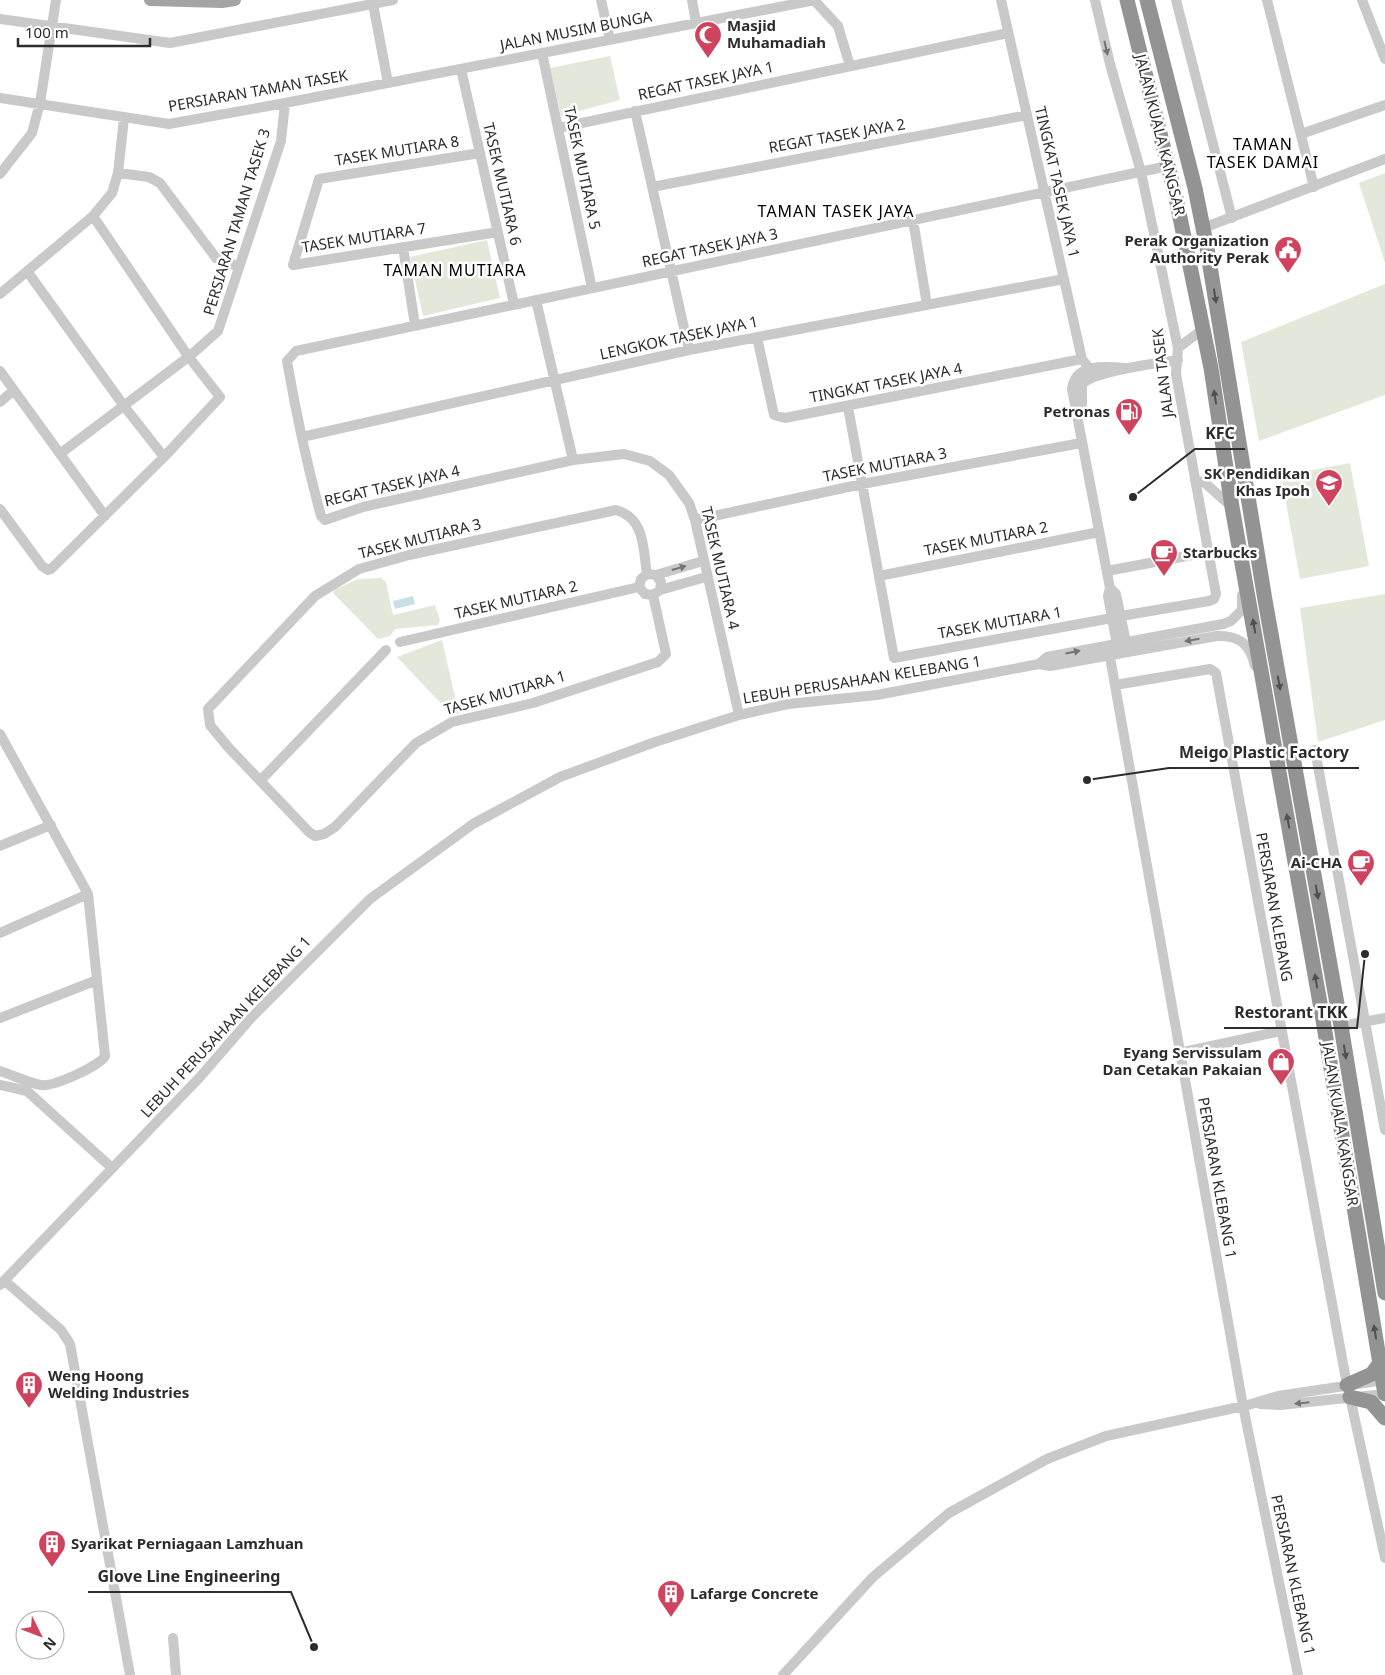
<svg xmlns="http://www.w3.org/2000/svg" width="1385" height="1675" font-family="'Noto Sans',sans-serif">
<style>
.green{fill:#e4e8db}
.water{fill:#c9dfe6}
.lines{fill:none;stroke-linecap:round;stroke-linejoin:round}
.minor{stroke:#c9c9c9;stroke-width:10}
.major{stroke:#a4a4a4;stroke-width:12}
.highway{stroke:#939393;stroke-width:15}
.oneway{fill:#737373}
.oneway2{fill:#505050}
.labels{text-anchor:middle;stroke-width:5;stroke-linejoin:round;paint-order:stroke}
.poi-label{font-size:15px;font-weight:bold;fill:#2c2c2c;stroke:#fff;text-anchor:start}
.street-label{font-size:15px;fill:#2c2c2c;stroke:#fff}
.neighbourhood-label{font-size:16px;letter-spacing:1px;fill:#000;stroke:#fff}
.leader{fill:none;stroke:#2c2c2c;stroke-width:2}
.callout-dot{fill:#2c2c2c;stroke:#fff;stroke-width:2}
.callout-label{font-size:16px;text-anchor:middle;font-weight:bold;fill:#2c2c2c;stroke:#fff;stroke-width:5;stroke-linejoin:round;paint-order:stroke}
</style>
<rect width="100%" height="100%" fill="#fff"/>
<!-- green -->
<path class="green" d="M610,56l10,44 -59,16 -11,-48z
M1385,173v90l-26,-80z
M487,240l13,58 -77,18 -13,-59z
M1385,284v111l-126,46 -18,-99z
M1350,463l19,103 -69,13 -19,-103z
M381,578l5,4 7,33 42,-10 5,15 -2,5 -43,4 -5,7 -12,3 -45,-46 1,-3 24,-11z
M1385,594v126l-67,22 -18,-134z
M442,640l17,74 -7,1 -55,-58z"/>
<!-- water -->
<path class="water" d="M413,596l2,8 -20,5 -2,-8z"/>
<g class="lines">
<!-- minor -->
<path class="minor" d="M601,0l9,40
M692,0l4,23
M814,0l24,26 12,40
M1001,0l81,359 8,10
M1095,0l15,64 31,108 37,176 -2,26 40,220 -2,5 -5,2 -88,15
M1176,0l56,218
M1267,0l47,187
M1362,0l23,59
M373,4l15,79
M0,19l170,24 223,-43
M542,53l50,235
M461,69l53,235
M0,98l169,26 116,-21 530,-103
M635,111l54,239
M558,128l450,-95
M1301,134l84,-29
M480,153l-161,26 -26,86 205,-33
M118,173l31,4 11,6 56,75 23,9
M0,174l32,-41 8,-30 16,-103
M652,187l375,-72
M913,220l14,85
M1203,228l182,-69
M403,247l12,78
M27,271l97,135 40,51
M0,294l93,-78 19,-23 6,-20 6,-55
M536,300l37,160
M757,337l17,78 11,3 297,-59
M1178,348l25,-19
M1126,368c-21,-2 -51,-5 -54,21l38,199 6,6 12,58
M0,371l105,145
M0,402l14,-12
M848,407l46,251 218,-40
M1082,408v-24c12,-13 75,-21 96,-24
M302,437l387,-87 375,-71
M61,453l130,-98 27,-24 63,-190 4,-38
M1195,480l10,3 27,24
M0,509l42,57 6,4 3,-1 113,-112 56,-60 -32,-41 -95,-140
M695,520l167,-36 219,-41
M1107,571l101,-19
M647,574c-4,-26 -2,-56 -31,-64l-207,45 -50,14 -44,27 -107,113 2,16 18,22 81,85 6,4 9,-2 11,-7 81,-84 36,-21 81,-19 125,-41 8,-8 -13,-59
M656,575l47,-14
M879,576l220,-44
M1110,588l-2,8 10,54
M660,590l1,-8 -5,-7 -9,-1 -6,5 -2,8 6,7 8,1 7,-5 46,-13
M400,642l239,-55
M1108,646l135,760 55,269
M1039,664l8,-7 176,-33 8,-3 11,-11v-15
M1115,685l95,-16 6,4 131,712
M739,715l-44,-195 -6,-17 -20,-28 -19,-14 -26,-7 -51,6 -210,47 -38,13 -4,-4c-14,-51 -25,-103 -34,-155l9,-10 872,-185
M0,734l88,160 17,162c-5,10 -52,31 -64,29 -13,-2 -28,-10 -41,-14
M1315,750l70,380
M260,781l126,-131
M0,846l51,-21
M0,933l88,-39
M0,1018l97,-38
M1341,1026l44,-8
M1179,1053l102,-22
M0,1085l27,6 85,77
M5,1281l56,49 9,14 60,331
M0,1285l200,-208 51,-59 119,-119 103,-75 87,-47 95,-35 84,-27 49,-11 89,-9 162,-31 11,2 167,-30c22,-1 33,8 38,30
M1350,1397l35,161
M1260,1404l20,1 105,-11
M173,1638l3,37
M783,1675l90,-98 76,-64 98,-54 59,-23 142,-31 30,-9 107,-16"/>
<!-- major -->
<path class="major" d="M150,0l72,2 13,-2"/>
<!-- highway -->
<path class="highway" d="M1127,0l49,198 35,170 21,139 91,513 62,374
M1147,0l48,188 12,60 58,352 76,426 44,267
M1347,1385l25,-11 8,-11
M1350,1397l21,5 14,16"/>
</g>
<!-- one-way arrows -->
<defs><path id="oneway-solid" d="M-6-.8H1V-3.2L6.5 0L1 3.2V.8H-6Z" transform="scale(1.25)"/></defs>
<g class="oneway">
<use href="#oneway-solid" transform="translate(1106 48) rotate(77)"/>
<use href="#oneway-solid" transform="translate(679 568) rotate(-16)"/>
<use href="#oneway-solid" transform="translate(1192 640) rotate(170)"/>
<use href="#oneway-solid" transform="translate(1073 652) rotate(-11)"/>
<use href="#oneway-solid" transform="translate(1302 1403) rotate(174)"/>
</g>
<g class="oneway2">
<use href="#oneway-solid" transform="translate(1215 296) rotate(81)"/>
<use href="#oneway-solid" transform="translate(1215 397) rotate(-99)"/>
<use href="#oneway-solid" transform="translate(1254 626) rotate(-100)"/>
<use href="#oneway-solid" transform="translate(1279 683) rotate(80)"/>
<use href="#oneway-solid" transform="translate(1288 821) rotate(-100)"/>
<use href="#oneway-solid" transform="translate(1317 892) rotate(80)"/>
<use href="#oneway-solid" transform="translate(1316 981) rotate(-100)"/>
<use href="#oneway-solid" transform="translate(1345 1052) rotate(81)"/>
<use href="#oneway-solid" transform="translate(1375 1332) rotate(-99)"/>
</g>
<!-- icons -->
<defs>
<symbol id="mosque-pin" viewBox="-11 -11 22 30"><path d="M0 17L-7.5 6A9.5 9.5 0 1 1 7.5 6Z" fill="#cf435f" stroke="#fff"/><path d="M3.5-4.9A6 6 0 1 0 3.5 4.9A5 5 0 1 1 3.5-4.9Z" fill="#fff"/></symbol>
<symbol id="civic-pin" viewBox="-11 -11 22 30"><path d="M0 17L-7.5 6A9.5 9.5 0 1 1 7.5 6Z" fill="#cf435f" stroke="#fff"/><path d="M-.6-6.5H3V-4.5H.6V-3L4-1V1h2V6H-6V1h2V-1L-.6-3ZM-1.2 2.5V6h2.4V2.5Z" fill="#fff"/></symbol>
<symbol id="fuel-pin" viewBox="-11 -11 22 30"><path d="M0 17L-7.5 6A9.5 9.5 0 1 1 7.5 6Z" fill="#cf435f" stroke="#fff"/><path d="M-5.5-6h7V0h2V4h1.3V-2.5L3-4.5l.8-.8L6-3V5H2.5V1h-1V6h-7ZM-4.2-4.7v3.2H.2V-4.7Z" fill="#fff"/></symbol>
<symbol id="school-pin" viewBox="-11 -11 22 30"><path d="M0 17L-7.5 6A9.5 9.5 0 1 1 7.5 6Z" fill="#cf435f" stroke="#fff"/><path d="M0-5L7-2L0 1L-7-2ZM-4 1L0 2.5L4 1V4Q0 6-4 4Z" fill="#fff"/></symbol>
<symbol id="cafe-pin" viewBox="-11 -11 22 30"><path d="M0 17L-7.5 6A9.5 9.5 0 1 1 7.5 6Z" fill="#cf435f" stroke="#fff"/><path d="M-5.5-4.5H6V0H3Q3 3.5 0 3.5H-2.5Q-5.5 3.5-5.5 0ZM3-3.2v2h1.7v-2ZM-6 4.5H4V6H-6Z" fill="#fff"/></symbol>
<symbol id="shop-pin" viewBox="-11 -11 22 30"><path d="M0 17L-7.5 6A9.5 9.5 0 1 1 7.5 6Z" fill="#cf435f" stroke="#fff"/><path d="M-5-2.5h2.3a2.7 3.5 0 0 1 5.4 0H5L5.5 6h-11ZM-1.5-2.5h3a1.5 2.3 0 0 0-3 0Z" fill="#fff"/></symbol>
<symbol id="building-pin" viewBox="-11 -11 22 30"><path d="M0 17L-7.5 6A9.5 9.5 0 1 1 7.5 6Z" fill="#cf435f" stroke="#fff"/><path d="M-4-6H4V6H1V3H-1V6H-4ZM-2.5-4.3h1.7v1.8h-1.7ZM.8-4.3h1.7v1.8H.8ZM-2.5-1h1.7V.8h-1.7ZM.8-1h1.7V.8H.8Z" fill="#fff"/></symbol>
</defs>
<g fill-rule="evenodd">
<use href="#mosque-pin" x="692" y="19" width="32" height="43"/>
<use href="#civic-pin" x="1272" y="234" width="32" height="43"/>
<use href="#fuel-pin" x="1113" y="396" width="32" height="43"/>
<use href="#school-pin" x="1313" y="467" width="32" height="43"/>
<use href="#cafe-pin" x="1148" y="537" width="32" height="43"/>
<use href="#cafe-pin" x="1345" y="847" width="32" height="43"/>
<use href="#shop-pin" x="1265" y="1046" width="32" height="43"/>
<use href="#building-pin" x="13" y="1369" width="32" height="43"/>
<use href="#building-pin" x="36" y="1528" width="32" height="43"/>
<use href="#building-pin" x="655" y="1578" width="32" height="43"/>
</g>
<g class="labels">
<!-- poi labels -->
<g class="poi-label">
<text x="727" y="31">Masjid<tspan x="727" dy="17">Muhamadiah</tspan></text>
<text x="1269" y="246" text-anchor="end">Perak Organization<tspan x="1269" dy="17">Authority Perak</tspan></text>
<text x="1110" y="417" text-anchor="end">Petronas</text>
<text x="1310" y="479" text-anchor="end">SK Pendidikan<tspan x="1310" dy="17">Khas Ipoh</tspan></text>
<text x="1183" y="558">Starbucks</text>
<text x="1342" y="868" text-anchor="end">Ai-CHA</text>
<text x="1262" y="1058" text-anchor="end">Eyang Servissulam<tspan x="1262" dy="17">Dan Cetakan Pakaian</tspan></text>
<text x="48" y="1381">Weng Hoong<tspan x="48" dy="17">Welding Industries</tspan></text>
<text x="71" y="1549">Syarikat Perniagaan Lamzhuan</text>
<text x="690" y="1599">Lafarge Concrete</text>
</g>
<!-- street labels -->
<g class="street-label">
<text transform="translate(576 31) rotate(-11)" y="5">JALAN MUSIM BUNGA</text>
<text transform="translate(706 81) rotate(-12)" y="5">REGAT TASEK JAYA 1</text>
<text transform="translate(258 91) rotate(-10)" y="5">PERSIARAN TAMAN TASEK</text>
<text transform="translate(1160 135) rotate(76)" y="5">JALAN KUALA KANGSAR</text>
<text transform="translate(837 136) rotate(-10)" y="5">REGAT TASEK JAYA 2</text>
<text transform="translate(397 151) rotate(-9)" y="5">TASEK MUTIARA 8</text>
<text transform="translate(582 168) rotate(78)" y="5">TASEK MUTIARA 5</text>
<text transform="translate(1057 182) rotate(77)" y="5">TINGKAT TASEK JAYA 1</text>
<text transform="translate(502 184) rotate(77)" y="5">TASEK MUTIARA 6</text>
<text transform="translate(237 222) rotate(-73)" y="5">PERSIARAN TAMAN TASEK 3</text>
<text transform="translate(364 238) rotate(-9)" y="5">TASEK MUTIARA 7</text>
<text transform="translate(710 248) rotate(-12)" y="5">REGAT TASEK JAYA 3</text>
<text transform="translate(679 338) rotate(-12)" y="5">LENGKOK TASEK JAYA 1</text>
<text transform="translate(1163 373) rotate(-97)" y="5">JALAN TASEK</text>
<text transform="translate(886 383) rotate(-11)" y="5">TINGKAT TASEK JAYA 4</text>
<text transform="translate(885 465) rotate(-11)" y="5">TASEK MUTIARA 3</text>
<text transform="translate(392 486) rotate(-13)" y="5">REGAT TASEK JAYA 4</text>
<text transform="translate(420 539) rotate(-14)" y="5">TASEK MUTIARA 3</text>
<text transform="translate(986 539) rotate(-11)" y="5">TASEK MUTIARA 2</text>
<text transform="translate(720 568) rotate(77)" y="5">TASEK MUTIARA 4</text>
<text transform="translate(516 600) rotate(-13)" y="5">TASEK MUTIARA 2</text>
<text transform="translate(1000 623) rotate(-10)" y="5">TASEK MUTIARA 1</text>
<text transform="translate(862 680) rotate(-9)" y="5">LEBUH PERUSAHAAN KELEBANG 1</text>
<text transform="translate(505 693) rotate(-16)" y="5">TASEK MUTIARA 1</text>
<text transform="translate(1274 907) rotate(80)" y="5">PERSIARAN KLEBANG</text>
<text transform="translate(226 1027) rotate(-47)" y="5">LEBUH PERUSAHAAN KELEBANG 1</text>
<text transform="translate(1340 1124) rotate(81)" y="5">JALAN KUALA KANGSAR</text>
<text transform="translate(1217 1178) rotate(80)" y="5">PERSIARAN KLEBANG 1</text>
<text transform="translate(1293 1575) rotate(78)" y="5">PERSIARAN KLEBANG 1</text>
</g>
<!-- neighbourhood labels -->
<g class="neighbourhood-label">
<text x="1263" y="150">TAMAN<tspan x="1263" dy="18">TASEK DAMAI</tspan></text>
<text x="836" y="217">TAMAN TASEK JAYA</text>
<text x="455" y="276">TAMAN MUTIARA</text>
</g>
</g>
<!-- callouts -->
<path class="leader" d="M1133 497L1195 449H1245M1087 780L1169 768H1359M1365 954L1357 1028H1224M314 1647L291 1592H88"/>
<g class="callout-dot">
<circle cx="1133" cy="497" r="5"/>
<circle cx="1087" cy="780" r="5"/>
<circle cx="1365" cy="954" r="5"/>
<circle cx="314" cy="1647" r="5"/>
</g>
<g class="callout-label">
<text x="1220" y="439">KFC</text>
<text x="1264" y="758">Meigo Plastic Factory</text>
<text x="1291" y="1018">Restorant TKK</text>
<text x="189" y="1582">Glove Line Engineering</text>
</g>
<!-- north arrow -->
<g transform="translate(40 1635) rotate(132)"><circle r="24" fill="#ffffff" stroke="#ababab"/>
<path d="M0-4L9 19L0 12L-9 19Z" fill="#cf435f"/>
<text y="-8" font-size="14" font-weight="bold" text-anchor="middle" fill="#2c2c2c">N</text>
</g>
<!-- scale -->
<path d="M18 38v8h132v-8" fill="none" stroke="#2c2c2c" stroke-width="2.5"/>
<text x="25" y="38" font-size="15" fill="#2c2c2c" stroke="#ffffff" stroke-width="4" paint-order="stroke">100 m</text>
</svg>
